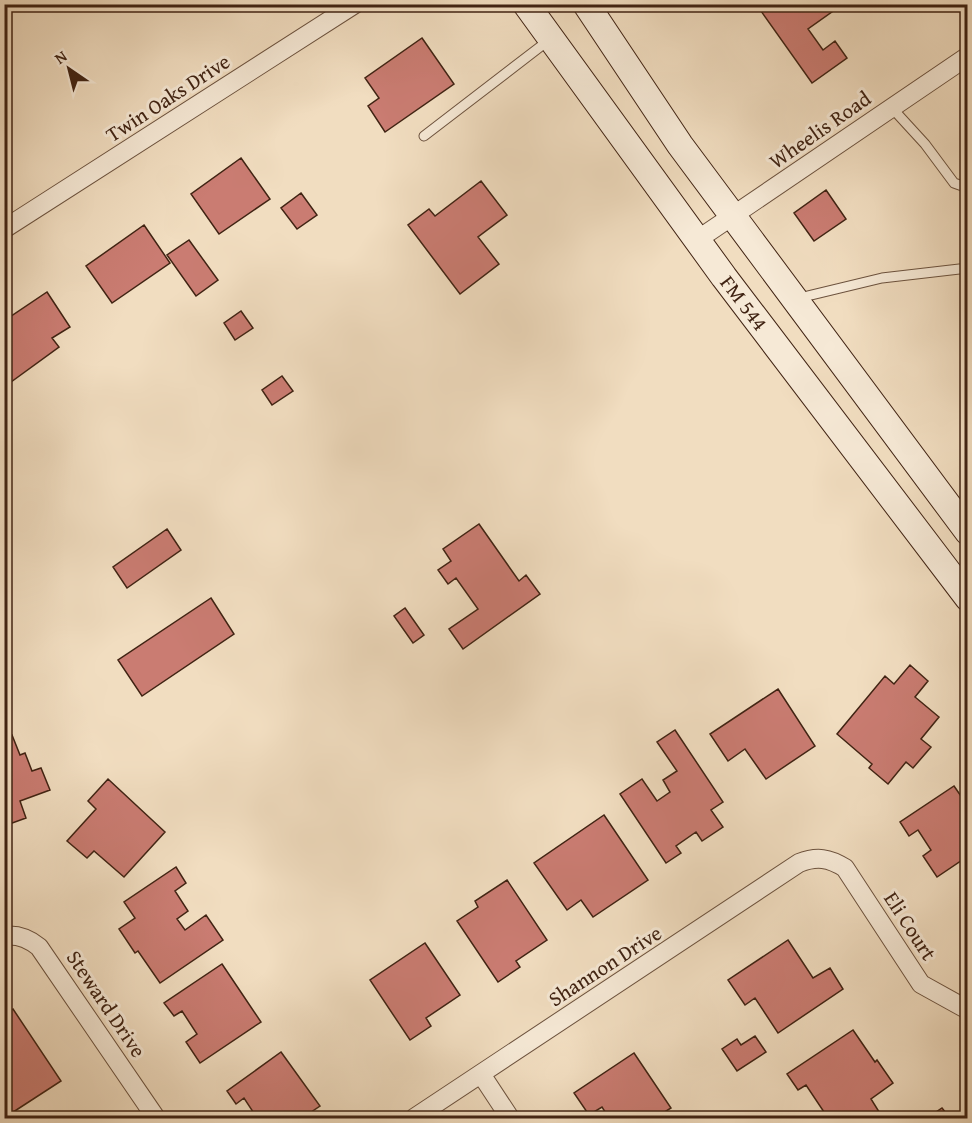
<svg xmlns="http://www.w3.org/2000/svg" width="972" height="1123" font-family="'Gentium Book Plus',serif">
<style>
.building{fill:#ca7c72;stroke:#402313;stroke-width:1.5}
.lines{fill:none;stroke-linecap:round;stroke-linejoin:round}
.service-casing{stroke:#6c523e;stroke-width:11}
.minor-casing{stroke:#6c523e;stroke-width:20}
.secondary-casing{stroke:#402313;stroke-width:28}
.service{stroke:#f6e9d6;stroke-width:9}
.minor{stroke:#f6e9d6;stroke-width:18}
.secondary{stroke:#f6e9d6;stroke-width:26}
.labels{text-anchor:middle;stroke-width:6;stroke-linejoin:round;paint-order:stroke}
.street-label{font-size:21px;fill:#402313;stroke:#f6e9d6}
</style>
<rect width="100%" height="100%" fill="#f1ddc0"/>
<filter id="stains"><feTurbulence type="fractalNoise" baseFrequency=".00333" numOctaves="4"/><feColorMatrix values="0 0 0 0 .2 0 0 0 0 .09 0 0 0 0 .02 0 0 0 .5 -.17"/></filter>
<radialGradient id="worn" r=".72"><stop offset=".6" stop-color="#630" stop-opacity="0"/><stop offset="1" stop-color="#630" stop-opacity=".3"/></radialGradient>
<!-- building -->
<path class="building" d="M756,4h77l3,5 -28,20 15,21 12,-9 12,17 -35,25z
M422,38l32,46 -69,48 -17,-26 11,-8 -14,-20z
M241,158l29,41 -51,35 -28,-40z
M481,181l26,34 -29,22 21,27 -39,30 -52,-69 21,-16 6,7z
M826,190l20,29 -32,22 -20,-28z
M301,193l16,22 -20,14 -16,-21z
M144,225l26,38 -58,40 -26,-37z
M189,240l29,40 -22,16 -29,-41z
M47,292l23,35 -18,11 7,9 -48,35 -7,-9v-52z
M241,311l12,17 -18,12 -11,-17z
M282,376l11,15 -21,14 -10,-15z
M479,524l40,57 7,-6 14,19 -77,55 -14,-20 29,-20 -22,-31 -8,6 -10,-14 13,-9 -8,-12z
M167,529l14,21 -54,38 -14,-21z
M211,598l23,36 -92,62 -24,-36z
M405,608l19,27 -11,8 -19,-27z
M910,665l18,16 -13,16 24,20 -18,22 10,8 -18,21 -7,-6 -18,22 -19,-16 3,-4 -35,-30 48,-58 9,8z
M778,689l37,57 -49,33 -21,-30 -17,12 -18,-27z
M675,730l48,72 -12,8 12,17 -21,14 -6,-9 -20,14 5,7 -15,10 -46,-69 22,-15 15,22 13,-9 -7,-12 14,-9 -20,-29z
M12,735l8,20 5,-2 7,18 9,-3 9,22 -30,11 6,17 -22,8v-88z
M108,779l57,53 -41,45 -30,-26 -7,7 -20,-17 29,-32 -8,-8z
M954,786l9,13 5,-2v59l-31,21 -14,-21 8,-6 -13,-20 -9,6 -9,-14z
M604,815l44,65 -55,37 -12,-17 -14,10 -33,-47z
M176,867l10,16 -11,8 13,20 -11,8 8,11 21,-15 17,25 -63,43 -22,-32 -3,2 -16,-24 16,-11 -11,-16z
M507,880l40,60 -31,21 4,6 -22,15 -41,-61 21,-14 -3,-6z
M788,940l25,38 17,-10 13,21 -65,44 -23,-35 -10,7 -17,-25z
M425,943l35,52 -34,23 5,8 -21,14 -40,-60z
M222,964l39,58 -61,41 -14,-21 11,-8 -15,-23 -8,5 -10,-13z
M13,1009l48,72 -57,37v-103z
M853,1030l22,32 2,-2 16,23 -22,16 10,16 -6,3h-47l-22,-33 -8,5 -11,-16z
M755,1036l11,16 -29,19 -15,-22 15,-10 4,6z
M281,1052l39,54 -18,12h-45l-13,-20 -8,6 -9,-13z
M634,1053l37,55 -16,10h-46l-7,-11 -13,8 -15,-22z
M942,1108l8,10h-23z"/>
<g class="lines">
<defs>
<path id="service" d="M892,108l33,36 29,39 14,5
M424,136l125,-96
M799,298l83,-20 86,-10"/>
<path id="minor" d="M4,229l351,-225
M697,240l271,-184
M4,936c14,-2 25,3 35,11l117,171
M481,1074l29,44
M414,1118l385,-255c18,-7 30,-5 46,5l76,116 47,26"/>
<g id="secondary">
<path id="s1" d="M526,4l198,273 244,321"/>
<path d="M586,4l94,141 288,387"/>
</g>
</defs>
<!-- service casing -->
<use href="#service" class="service-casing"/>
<!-- minor casing -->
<use href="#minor" class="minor-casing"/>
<!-- secondary casing -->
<use href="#secondary" class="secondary-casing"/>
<!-- service -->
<use href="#service" class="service"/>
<!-- minor -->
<use href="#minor" class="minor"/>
<!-- secondary -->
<use href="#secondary" class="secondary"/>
</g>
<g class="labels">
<!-- street labels -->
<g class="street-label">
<text transform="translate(168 98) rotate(-33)" y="7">Twin Oaks Drive</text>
<text transform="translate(820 130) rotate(-35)" y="7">Wheelis Road</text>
<text dy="7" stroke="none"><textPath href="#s1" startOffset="370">FM 544</textPath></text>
<text transform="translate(910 926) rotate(57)" y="7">Eli Court</text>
<text transform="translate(605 966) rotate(-33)" y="7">Shannon Drive</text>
<text transform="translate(106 1004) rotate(56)" y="7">Steward Drive</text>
</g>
</g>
<!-- margin -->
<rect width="972" height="1123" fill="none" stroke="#f1ddc0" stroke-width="24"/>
<rect x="6" y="6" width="960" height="1111" fill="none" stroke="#402313" stroke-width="3"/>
<rect x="12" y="12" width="948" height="1099" fill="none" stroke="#402313" stroke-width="1.5"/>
<!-- north arrow -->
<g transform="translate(69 69) rotate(325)" stroke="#f6e9d6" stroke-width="4.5" paint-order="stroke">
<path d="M0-4.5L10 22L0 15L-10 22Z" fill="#402313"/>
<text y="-9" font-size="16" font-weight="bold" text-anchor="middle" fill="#402313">N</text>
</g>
<rect width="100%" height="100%" filter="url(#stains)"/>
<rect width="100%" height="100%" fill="url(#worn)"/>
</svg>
